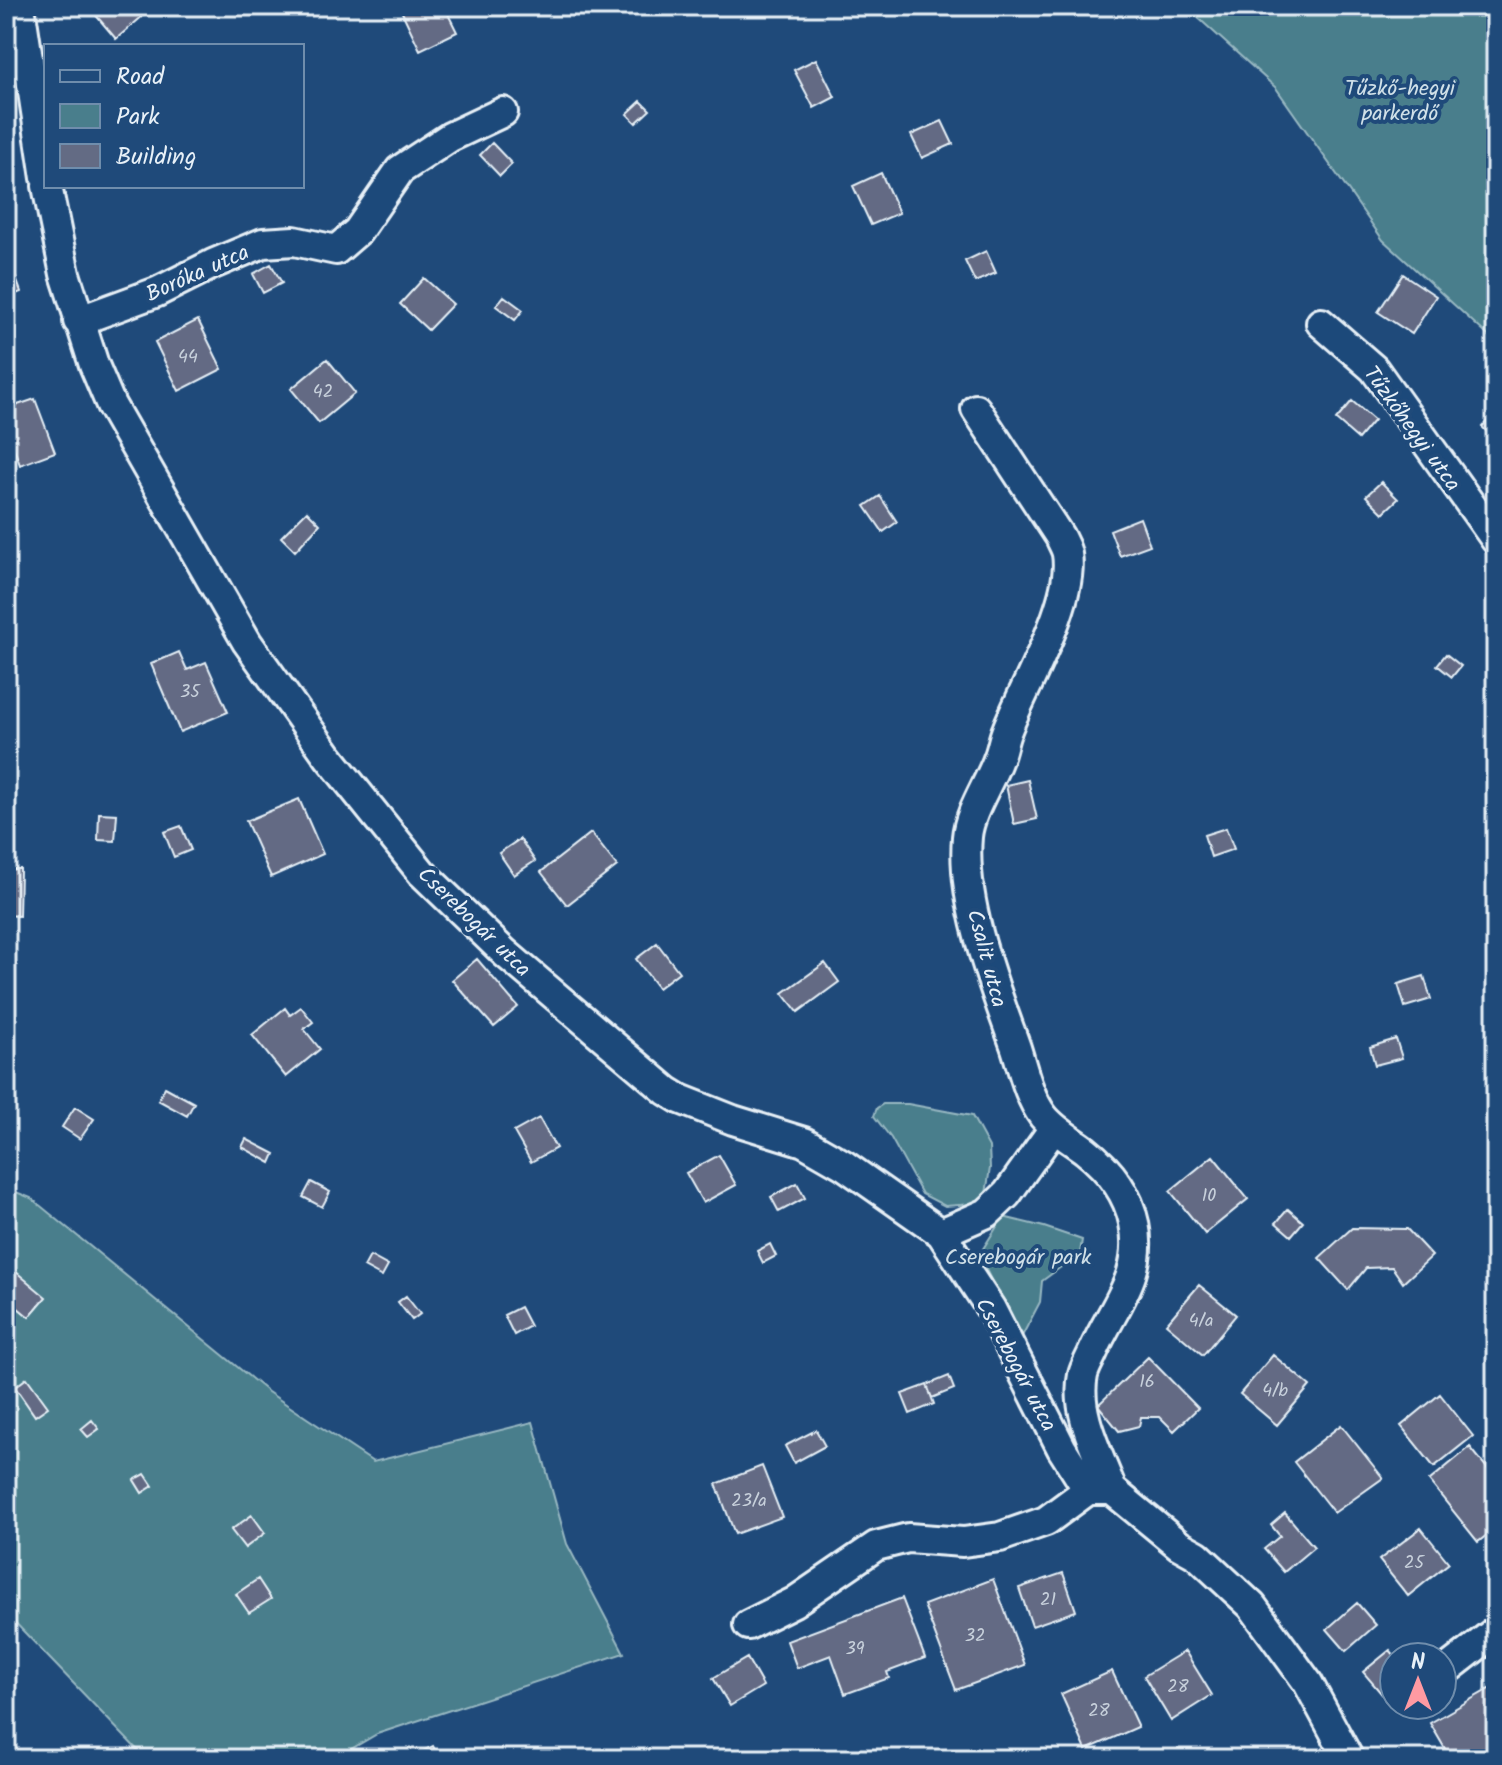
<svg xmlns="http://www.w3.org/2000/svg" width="1502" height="1765" font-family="Kalam,sans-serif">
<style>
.green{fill:#497e8c;stroke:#98b8c2;stroke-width:2}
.building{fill:#636b84;stroke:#e8f1f8;stroke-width:2}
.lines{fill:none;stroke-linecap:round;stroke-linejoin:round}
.minor-casing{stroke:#e8f1f8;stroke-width:34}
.minor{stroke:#1f4a7a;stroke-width:28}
.labels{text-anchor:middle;stroke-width:8;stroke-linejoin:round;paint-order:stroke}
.number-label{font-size:18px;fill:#c7d0db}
.park-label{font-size:22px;fill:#d0e0e8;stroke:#1f4a7a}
.street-label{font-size:22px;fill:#e8f1f8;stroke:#1f4a7a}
</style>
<rect width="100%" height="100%" fill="#1f4a7a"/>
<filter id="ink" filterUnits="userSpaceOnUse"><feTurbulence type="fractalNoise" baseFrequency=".0125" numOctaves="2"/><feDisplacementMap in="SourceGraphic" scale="16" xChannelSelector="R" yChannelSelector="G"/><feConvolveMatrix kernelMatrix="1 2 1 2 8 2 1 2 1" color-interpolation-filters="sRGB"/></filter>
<g filter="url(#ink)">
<!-- green -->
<path class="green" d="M1185,6h311v337l-113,-103 -107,-152z
M883,1104h25l64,12 17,31 1,21 -4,26 -13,10 -28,2 -23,-12 -31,-56 -17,-22 3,-8z
M6,1188l25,10 237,194 105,70 160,-40 34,122 57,109 -247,81 -43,25h-188l-140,-146z
M1003,1217l41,10 38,13 -2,13 -38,28 -2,21 -20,38 -41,-85z"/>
<!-- building -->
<path class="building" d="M88,6h48l8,9 -28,24z
M399,6h45l13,26 -37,18z
M816,59l19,38 -21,11 -20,-38z
M641,101l9,9 -14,13 -9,-9z
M942,121l11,23 -31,14 -11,-23z
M492,143l20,21 -12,12 -20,-21z
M881,173l18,40 -28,12 -18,-39z
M986,251l10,22 -21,9 -10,-21z
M271,264l11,19 -19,10 -10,-19z
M12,267l9,25 -15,6v-29z
M1403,274l33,22 -24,38 -34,-22z
M424,278l29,26 -25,26 -28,-26z
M504,296l19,14 -8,10 -19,-14z
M198,320l24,49 -43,22 -24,-49z
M327,359l28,34 -36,30 -28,-34z
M35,399l20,53 -35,13 -14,-39v-17z
M1352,401l22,19 -16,19 -22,-19z
M1496,411v29l-14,-13z
M1381,482l17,17 -15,14 -17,-17z
M880,496l17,26 -14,10 -18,-26z
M307,511l13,13 -25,27 -14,-14z
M1140,518l10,27 -30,11 -10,-26z
M179,652l8,18 19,-8 22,50 -48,20 -29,-68z
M1446,654l15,12 -9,11 -15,-12z
M1028,780l9,39 -23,5 -8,-39z
M299,799l24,55 -52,23 -25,-56z
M99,813l18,1 -2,27 -17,-1z
M181,826l10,24 -17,7 -10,-25z
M1226,828l8,21 -23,8 -7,-22z
M591,833l26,33 -50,39 -26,-33z
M520,839l15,22 -21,14 -15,-22z
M6,869h14l-1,47 -13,-1z
M657,943l22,29 -21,16 -22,-29z
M477,959l41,48 -24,20 -42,-47z
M825,963l14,19 -41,30 -15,-19z
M1424,976l7,23 -26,8 -7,-23z
M301,1007l12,15 -9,7 16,20 -34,28 -34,-42 33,-27 5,7z
M1396,1039l6,19 -27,7 -5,-18z
M165,1087l29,16 -7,13 -29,-16z
M75,1107l19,12 -14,20 -18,-12z
M539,1118l17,30 -25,14 -17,-30z
M246,1139l29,15 -4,9 -29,-16z
M719,1155l17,30 -33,18 -17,-30z
M1213,1156l35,43 -43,35 -35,-43z
M311,1182l19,10 -8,15 -19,-10z
M797,1183l8,15 -26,14 -8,-15z
M1288,1209l15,13 -12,14 -15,-13z
M1352,1228l55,1 25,27 -29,27 -11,-16 -26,1 -18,22 -29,-32z
M770,1244l6,12 -13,7 -6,-12z
M370,1256l18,10 -6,11 -18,-10z
M15,1271l31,26 -17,20 -23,-19v-17z
M1199,1285l37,30 -33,40 -37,-31z
M406,1296l14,18 -8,6 -14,-18z
M520,1307l10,19 -16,9 -10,-20z
M1273,1355l37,31 -33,39 -37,-31z
M1148,1357l50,51 -24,23 -14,-14h-19l-2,9 -20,5 -21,-26z
M949,1376l5,13 -22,9 -5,-13z
M27,1378l21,29 -13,9 -20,-29z
M927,1385l7,19 -24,10 -8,-20z
M1440,1394l33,42 -39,31 -33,-41z
M92,1420l7,9 -11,8 -7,-8z
M1341,1425l42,53 -49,35 -40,-51z
M816,1430l9,16 -31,17 -9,-17z
M1470,1447l26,32v49l-18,14 -49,-61z
M762,1466l20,51 -47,17 -19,-50z
M145,1474l8,12 -11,7 -8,-13z
M1285,1513l29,34 -30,25 -20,-23 16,-13 -9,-11z
M252,1515l13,18 -20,15 -14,-18z
M1421,1528l28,35 -41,33 -29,-36z
M1063,1573l13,38 -44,15 -13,-38z
M258,1579l13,20 -22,14 -13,-19z
M993,1579l32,86 -69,25 -32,-85z
M902,1598l23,60 -38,14 2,6 -44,16 -14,-39 -34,13 -10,-27z
M1357,1603l19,22 -30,26 -19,-22z
M1390,1650l6,7h-2v37l-7,6 -24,-28z
M1185,1651l27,44 -41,26 -27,-45z
M747,1658l16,28 -33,20 -17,-28z
M1112,1671l26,56 -52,23 -25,-56z
M1496,1685v71l-15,3 -4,-8 -14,8h-12l-21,-36z
M433,1746l6,13h-32z"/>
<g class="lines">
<defs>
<path id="minor" d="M20,6l26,172
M47,186l18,88 29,91 17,40 136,237 81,114 94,117 83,80 162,138 13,8 53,21 71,22 40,23 97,68 50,76 71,140 26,41
M78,321l79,-29 56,-28 50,-21 31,-2 42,9 22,-19 42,-61 50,-33 53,-25
M1321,323l53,46 122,171
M976,409l84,128c2,5 6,11 7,17 8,46 -43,132 -60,176 -4,9 -5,20 -9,29 -8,23 -29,53 -31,78 -6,66 27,149 49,211 7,22 13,49 27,68 11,14 27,23 42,34 24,19 43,43 49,73 11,54 -22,84 -41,129 -3,7 -8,15 -10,23 -8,38 16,80 29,115
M941,1233l46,-20 20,-19 47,-66
M748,1625l46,-23 82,-56 32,-8 55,4 37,-5 46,-16 42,-31h24l67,55 18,10 55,51 56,77 41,76
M1442,1673l54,-42"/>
</defs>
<!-- minor casing -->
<use href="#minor" class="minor-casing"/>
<!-- minor -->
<use href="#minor" class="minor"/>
</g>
</g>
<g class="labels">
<!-- number labels -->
<g class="number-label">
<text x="188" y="362">44</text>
<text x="323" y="397">42</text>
<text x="190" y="697">35</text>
<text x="1209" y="1201">10</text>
<text x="1201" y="1326">4/a</text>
<text x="1147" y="1387">16</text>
<text x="1275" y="1396">4/b</text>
<text x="749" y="1506">23/a</text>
<text x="1414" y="1568">25</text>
<text x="1048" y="1605">21</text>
<text x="975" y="1641">32</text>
<text x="855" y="1654">39</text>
<text x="1178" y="1692">28</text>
<text x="1099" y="1716">28</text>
</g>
<!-- park labels -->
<g class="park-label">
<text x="1400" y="95">Tűzkő-hegyi<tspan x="1400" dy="25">parkerdő</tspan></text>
<text x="1018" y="1264">Cserebogár park</text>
</g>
<!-- street labels -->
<g class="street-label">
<text transform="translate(197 272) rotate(-24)" y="8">Boróka utca</text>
<text transform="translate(1413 428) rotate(54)" y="8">Tűzkőhegyi utca</text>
<text transform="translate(475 921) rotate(44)" y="8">Cserebogár utca</text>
<text transform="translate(988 958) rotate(75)" y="8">Csalit utca</text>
<text transform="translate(1017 1364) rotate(62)" y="8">Cserebogár utca</text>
</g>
</g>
<!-- margin -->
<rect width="1502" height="1765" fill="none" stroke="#1f4a7a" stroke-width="32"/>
<rect x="16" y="16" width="1470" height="1733" fill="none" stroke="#e8f1f8" stroke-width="3" filter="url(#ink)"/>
<!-- legend -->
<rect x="44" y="44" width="260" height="144" fill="#1f4a7a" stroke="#6f8dac" stroke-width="2"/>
<rect x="60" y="70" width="40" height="12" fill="#1f4a7a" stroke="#6f8dac" stroke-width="2"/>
<text x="116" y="84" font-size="24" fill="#e8f1f8">Road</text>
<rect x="60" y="104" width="40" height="24" fill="#497e8c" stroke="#6f8dac" stroke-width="2"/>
<text x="116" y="124" font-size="24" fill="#e8f1f8">Park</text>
<rect x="60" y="144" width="40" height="24" fill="#636b84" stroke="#6f8dac" stroke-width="2"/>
<text x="116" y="164" font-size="24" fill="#e8f1f8">Building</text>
<!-- north arrow -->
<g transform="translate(1418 1681)"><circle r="38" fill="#1f4a7a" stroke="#6f8dac" stroke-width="2"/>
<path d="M0-6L14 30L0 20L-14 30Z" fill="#ff9aa2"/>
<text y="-12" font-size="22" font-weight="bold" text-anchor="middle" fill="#e8f1f8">N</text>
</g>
</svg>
